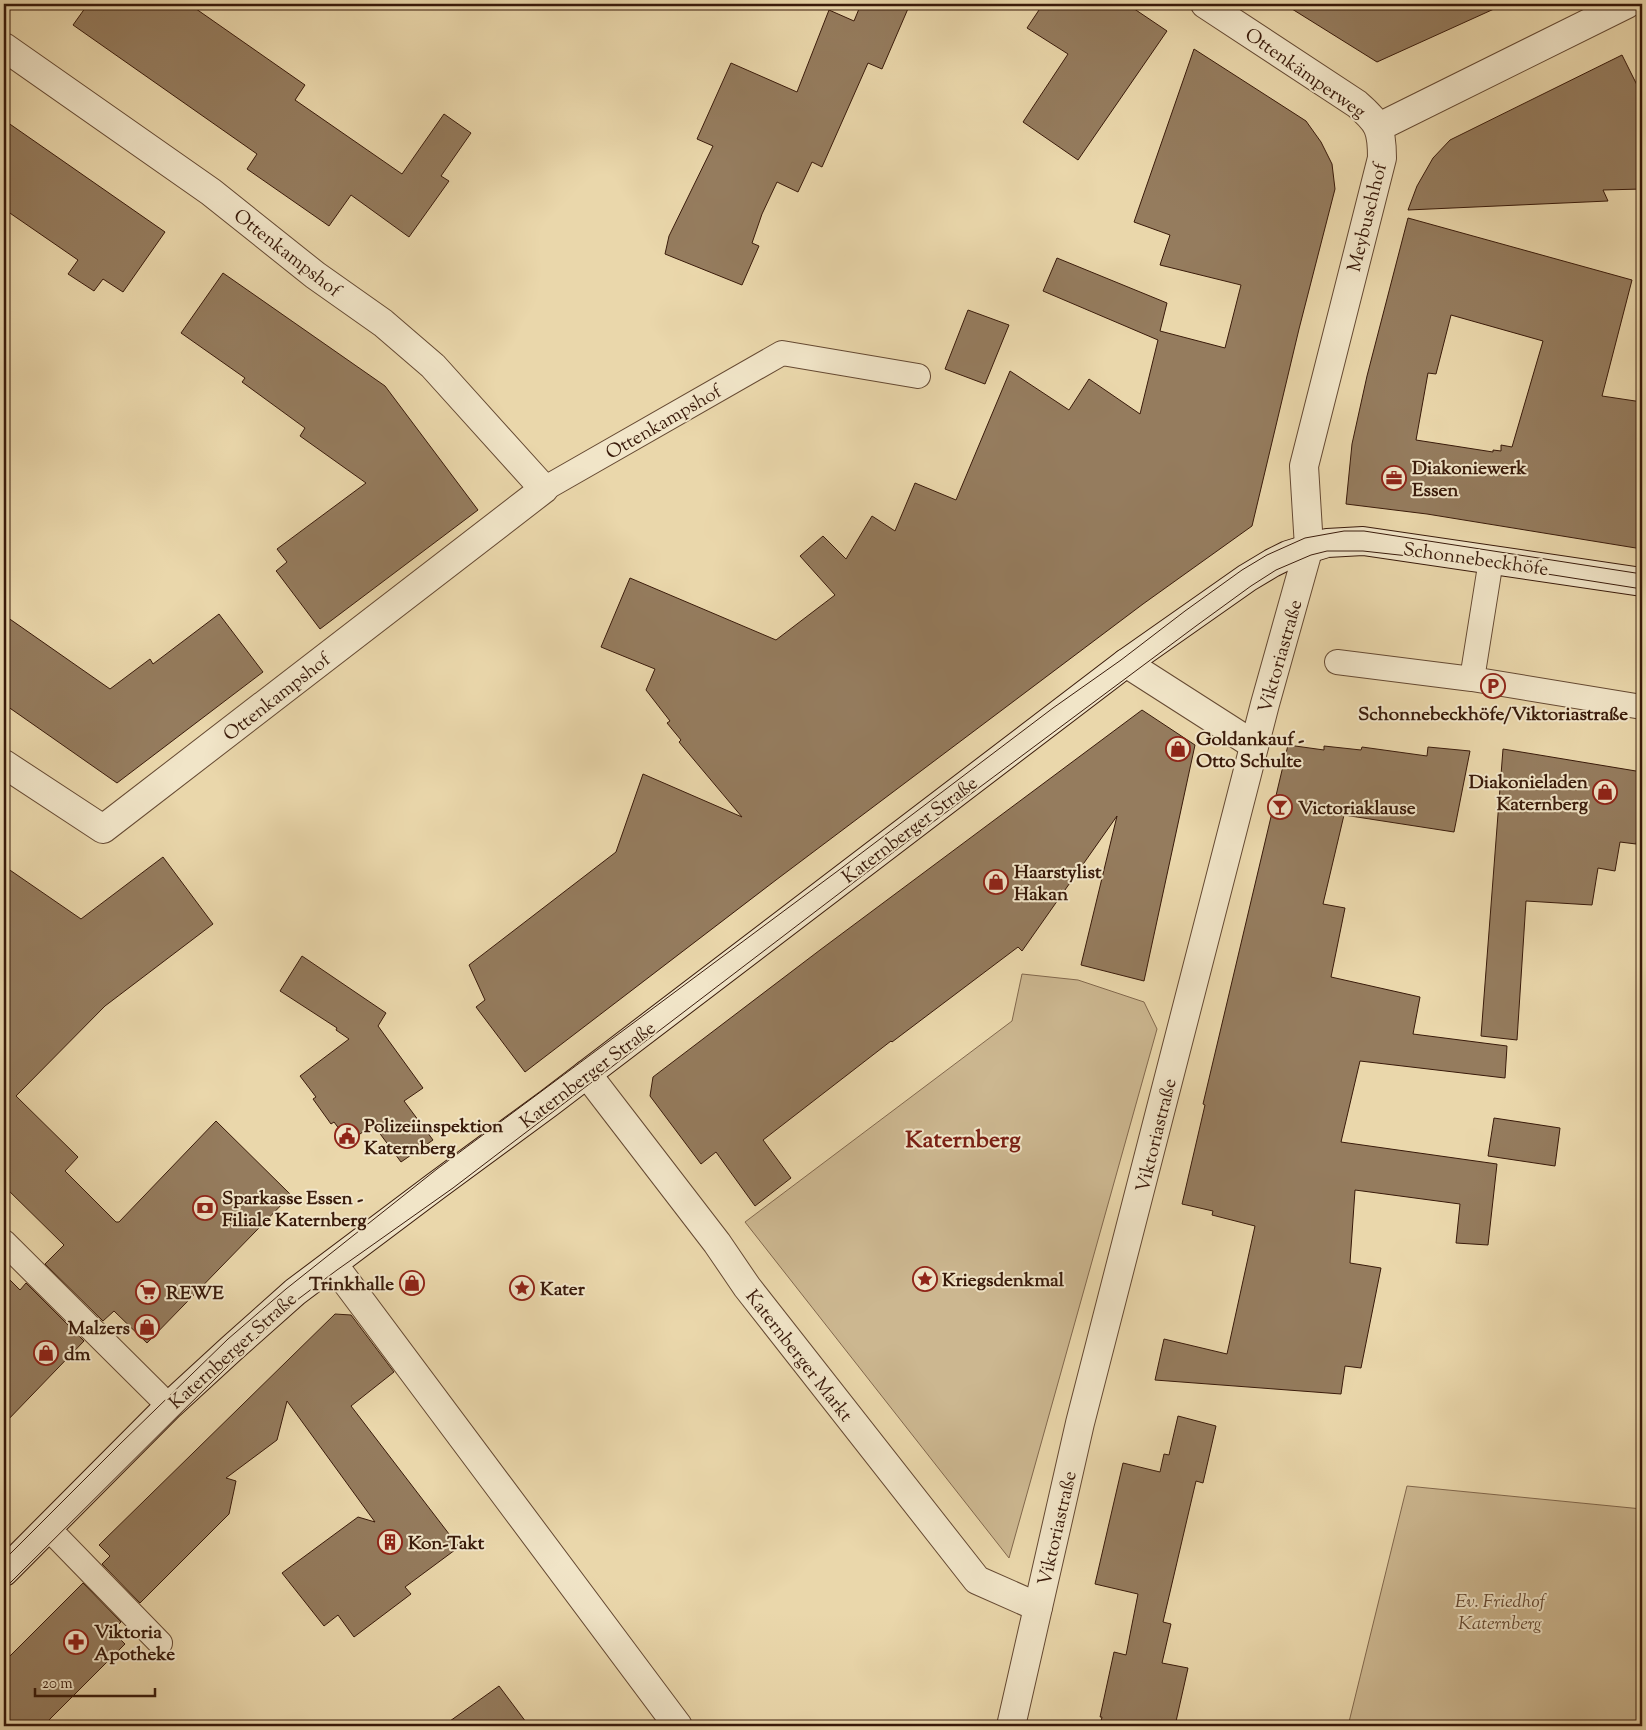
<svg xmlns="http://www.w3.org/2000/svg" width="1646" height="1730" font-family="'Sorts Mill Goudy',serif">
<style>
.green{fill:#ccb790;stroke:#82684d}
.building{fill:#957c5e;stroke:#391a0a;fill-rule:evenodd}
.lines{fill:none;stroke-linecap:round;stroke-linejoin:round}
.service-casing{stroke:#654932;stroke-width:26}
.pedestrian-casing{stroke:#654932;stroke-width:30}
.minor-casing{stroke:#654932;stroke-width:30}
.tertiary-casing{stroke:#654932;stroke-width:30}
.secondary-casing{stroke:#391a0a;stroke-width:30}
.service{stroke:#f1e5c8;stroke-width:24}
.pedestrian{stroke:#f1e5c8;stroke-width:28}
.minor{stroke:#f1e5c8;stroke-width:28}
.tertiary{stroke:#f1e5c8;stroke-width:28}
.secondary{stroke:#f1e5c8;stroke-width:28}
.tram{stroke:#391a0a;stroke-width:1}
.labels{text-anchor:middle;stroke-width:4;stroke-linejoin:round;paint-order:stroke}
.street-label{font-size:19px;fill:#391a0a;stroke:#f1e5c8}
.poi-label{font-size:19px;font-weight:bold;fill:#391a0a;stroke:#f1e5c8;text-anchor:start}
.park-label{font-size:19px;font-style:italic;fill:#654932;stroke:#f1e5c8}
.district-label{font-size:24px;font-weight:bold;fill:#7a1f14;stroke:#f1e5c8}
</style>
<rect width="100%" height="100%" fill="#ead7ab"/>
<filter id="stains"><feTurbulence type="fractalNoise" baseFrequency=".004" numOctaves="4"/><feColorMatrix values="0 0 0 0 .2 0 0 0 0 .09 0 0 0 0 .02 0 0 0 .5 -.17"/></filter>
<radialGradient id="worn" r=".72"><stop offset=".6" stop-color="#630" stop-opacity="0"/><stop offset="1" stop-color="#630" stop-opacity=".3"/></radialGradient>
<!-- green -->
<path class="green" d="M1022,974l56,6 66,22 13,27 -148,529 -264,-336 267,-201z
M1407,1486l235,23v217h-294z"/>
<!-- building -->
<path class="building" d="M88,4h101l116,81 -10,15 107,74 42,-60 27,19 -30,43 8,5 -40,56 -58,-42 -22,31 -82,-57 10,-15 -184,-129z
M861,4h49l-28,65 -14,-6 -46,104 -10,-5 -14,30 -21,-10 -15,32 -10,29 7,3 -17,39 -77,-31 4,-18 44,-90 -16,-7 34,-76 66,29 32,-82 25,11z
M1043,4h84l40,27 -89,129 -55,-38 45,-68 -41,-26z
M1284,4h221l-128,58z
M1194,49l112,72 15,21 11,22 3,25 -36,140 -47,197 -109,78 -367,276 -251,192 -49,-65 9,-7 -16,-35 147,-113 27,-78 99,43 -63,-75 2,-2 -14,-17 3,-2 -24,-31 9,-21 -54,-22 29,-69 146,62 59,-45 -35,-39 23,-20 23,23 26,-43 23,15 20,-48 41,17 54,-129 59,39 20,-31 51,35 18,-74 -115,-49 14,-33 110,45 -7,28 65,17 16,-63 -81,-20 10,-30 -36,-13z
M1622,55l20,40v94l-39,1 5,11 -200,9 9,-24 16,-28 17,-18z
M4,120l161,112 -42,60 -20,-13 -9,12 -26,-17 10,-14 -74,-51z
M1408,218l224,62 -30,116 40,6v147l-215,-35 -81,-10 6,-60 15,-68zM1451,315l92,26 -31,106 -11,-2v6l-8,-1v2l-77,-12 12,-67 8,1z
M223,273l162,113 93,124 -158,119 -43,-57 -1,-1 11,-9 -10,-13 89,-66 -66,-47 5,-8 -63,-46 3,-4 -64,-45z
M968,310l41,15 -24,59 -40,-15z
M219,614l44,58 -146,111 -113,-79v-89l106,74 40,-30 3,5z
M1142,710l53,35 -51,236 -63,-16 36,-149 -95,135 -4,-4 -126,95 -1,-1 -128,99 28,38 -36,28 -39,-54 -15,12 -51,-68 3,-19 167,-127z
M1288,745l36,5v-4l37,4 1,-3 65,9 1,-9 42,4 -16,81 -110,-17 -21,89 22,4 -14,69 89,20 -7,37 94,12 -2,32 -145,-17 -19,81 156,22 -9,81 -32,-2 4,-39 -105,-14 -5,73 31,5 -20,100 -16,-2 -4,28 -186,-14 9,-41 63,15 28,-128 -43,-11 1,-4 -31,-7 23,-99 -2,-1z
M1503,749l139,23v37l-6,35 -16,-2 -5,29 -17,-3 -6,37 -66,-4 -9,139 -36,-4z
M163,857l50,67 -108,82 -89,90 62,61 -13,14 51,51h3l97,-101 75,74 -144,148 -33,-32 -11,10 -58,-57 19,-19 -60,-59v-320l77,53z
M302,956l84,57 -8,13 45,62 -19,13 29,39 -32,22 -26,-35 -3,1 -1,-2 -22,16 -15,-20 -3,2 -18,-25 3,-2 -16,-21 49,-37 -13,-9 1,-2 -57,-37z
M1494,1118l66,10 -5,38 -67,-10z
M4,1274l16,16 6,-7 58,58 -80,83z
M335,1314l16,1 43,57 -43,34 108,141 -54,40 6,7 -57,43 -16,-22 -14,11 -42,-53 76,-56 17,5 -88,-121 -10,39 -51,38 10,3 -7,33 -89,89 -38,-39 8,-8 -11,-11z
M1178,1416l38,10 -13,57 -7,-2 -33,141 8,2 -9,39 26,5 -13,58h-75l2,-9h-2l14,-65 12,3 12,-61 -43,-10 28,-121 37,9 4,-18 5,1z
M83,1583l38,39 -9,9 13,13 -82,82h-39v-64z
M499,1686l30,40h-86z"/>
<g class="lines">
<defs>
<path id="service" d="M544,489l238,-136 136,23
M1337,662l135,17 170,28
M1472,679l19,-119
M4,1242l165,164
M48,1528l112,115"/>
<path id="pedestrian" d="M333,1264l345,462"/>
<path id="minor" d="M1205,4l152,100c22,19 25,25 25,54l-78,308 5,81
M4,47l207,145 104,83 68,48 50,43 111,123 -441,340 -99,-65
M1379,127l248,-123
M1126,663l128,82
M587,1074l130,169 30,44 230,293 61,27"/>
<path id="tertiary" d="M1011,1726l69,-303 185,-719 44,-157"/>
<path id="secondary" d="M4,1572l165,-166 62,-57 64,-57 141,-106 113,-83 577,-440 121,-85 25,-15 16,-8 39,-12 36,-2 279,41"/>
</defs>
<!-- service casing -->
<use href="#service" class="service-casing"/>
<!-- pedestrian casing -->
<use href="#pedestrian" class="pedestrian-casing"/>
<!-- minor casing -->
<use href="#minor" class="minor-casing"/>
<!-- tertiary casing -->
<use href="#tertiary" class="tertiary-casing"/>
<!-- secondary casing -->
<use href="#secondary" class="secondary-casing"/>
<!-- service -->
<use href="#service" class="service"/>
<!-- pedestrian -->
<use href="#pedestrian" class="pedestrian"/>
<!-- minor -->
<use href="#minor" class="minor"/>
<!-- tertiary -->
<use href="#tertiary" class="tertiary"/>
<!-- secondary -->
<use href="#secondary" class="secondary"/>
<!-- tram -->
<path class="tram" d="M4,1560l116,-116 108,-105 58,-50 151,-120 406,-302 210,-159 68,-48 64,-49 57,-41 25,-15 38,-17 39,-7h20l278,43
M4,1589l232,-231 61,-58 40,-30 116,-82 472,-360 271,-202 55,-40 25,-16 35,-15 16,-4h36l127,14 152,24"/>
</g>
<!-- icons -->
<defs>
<symbol id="office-ring" viewBox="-11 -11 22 22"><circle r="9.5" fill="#f1e5c8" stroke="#8f2418" stroke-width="1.5"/><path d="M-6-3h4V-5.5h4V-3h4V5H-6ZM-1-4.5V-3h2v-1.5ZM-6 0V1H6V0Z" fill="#8f2418"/></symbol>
<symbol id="parking-ring" viewBox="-11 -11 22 22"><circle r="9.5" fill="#f1e5c8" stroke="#8f2418" stroke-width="1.5"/><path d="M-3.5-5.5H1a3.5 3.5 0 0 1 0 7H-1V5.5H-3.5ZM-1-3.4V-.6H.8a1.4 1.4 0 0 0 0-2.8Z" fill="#8f2418"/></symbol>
<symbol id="shop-ring" viewBox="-11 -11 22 22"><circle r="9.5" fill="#f1e5c8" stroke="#8f2418" stroke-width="1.5"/><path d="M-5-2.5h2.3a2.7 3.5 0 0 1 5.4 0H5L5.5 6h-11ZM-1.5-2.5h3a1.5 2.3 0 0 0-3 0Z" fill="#8f2418"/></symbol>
<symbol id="bar-ring" viewBox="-11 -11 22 22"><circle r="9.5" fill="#f1e5c8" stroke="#8f2418" stroke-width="1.5"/><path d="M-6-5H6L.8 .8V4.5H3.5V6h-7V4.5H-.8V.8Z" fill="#8f2418"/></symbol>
<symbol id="civic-ring" viewBox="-11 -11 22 22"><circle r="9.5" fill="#f1e5c8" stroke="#8f2418" stroke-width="1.5"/><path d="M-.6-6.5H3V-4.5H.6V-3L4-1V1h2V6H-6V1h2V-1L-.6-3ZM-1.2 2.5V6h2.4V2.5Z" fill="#8f2418"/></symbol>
<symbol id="bank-ring" viewBox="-11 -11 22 22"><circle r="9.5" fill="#f1e5c8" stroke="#8f2418" stroke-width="1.5"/><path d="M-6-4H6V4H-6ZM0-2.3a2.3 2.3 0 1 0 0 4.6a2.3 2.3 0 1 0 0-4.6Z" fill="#8f2418"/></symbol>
<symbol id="sight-ring" viewBox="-11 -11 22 22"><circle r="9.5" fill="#f1e5c8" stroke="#8f2418" stroke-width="1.5"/><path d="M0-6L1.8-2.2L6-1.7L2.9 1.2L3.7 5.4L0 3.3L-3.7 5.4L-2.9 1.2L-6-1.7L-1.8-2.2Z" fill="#8f2418"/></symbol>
<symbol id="supermarket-ring" viewBox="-11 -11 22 22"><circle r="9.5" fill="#f1e5c8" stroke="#8f2418" stroke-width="1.5"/><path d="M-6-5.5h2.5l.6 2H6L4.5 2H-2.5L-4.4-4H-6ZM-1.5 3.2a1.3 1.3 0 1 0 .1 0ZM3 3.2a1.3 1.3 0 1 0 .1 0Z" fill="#8f2418"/></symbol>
<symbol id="building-ring" viewBox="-11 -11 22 22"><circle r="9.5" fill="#f1e5c8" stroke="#8f2418" stroke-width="1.5"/><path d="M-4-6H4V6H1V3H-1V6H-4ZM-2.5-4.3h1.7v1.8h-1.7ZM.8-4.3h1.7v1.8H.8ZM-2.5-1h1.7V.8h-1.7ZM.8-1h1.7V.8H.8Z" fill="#8f2418"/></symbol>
<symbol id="pharmacy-ring" viewBox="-11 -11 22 22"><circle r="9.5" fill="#f1e5c8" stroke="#8f2418" stroke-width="1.5"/><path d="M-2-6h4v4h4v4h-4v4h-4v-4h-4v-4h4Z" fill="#8f2418"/></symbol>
</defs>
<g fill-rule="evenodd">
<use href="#office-ring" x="1380" y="464" width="28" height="28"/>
<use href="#parking-ring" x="1479" y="672" width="28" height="28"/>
<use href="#shop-ring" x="1164" y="735" width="28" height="28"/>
<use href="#shop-ring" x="1591" y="778" width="28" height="28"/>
<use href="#bar-ring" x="1266" y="793" width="28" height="28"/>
<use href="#shop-ring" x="982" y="868" width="28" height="28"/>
<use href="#civic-ring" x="333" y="1122" width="28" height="28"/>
<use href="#bank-ring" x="191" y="1194" width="28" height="28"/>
<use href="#sight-ring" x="911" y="1265" width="28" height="28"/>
<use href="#shop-ring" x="398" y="1269" width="28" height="28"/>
<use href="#sight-ring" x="508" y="1274" width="28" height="28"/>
<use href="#supermarket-ring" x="134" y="1278" width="28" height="28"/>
<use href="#shop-ring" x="133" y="1313" width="28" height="28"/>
<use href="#shop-ring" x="32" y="1339" width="28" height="28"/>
<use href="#building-ring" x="376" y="1528" width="28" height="28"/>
<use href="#pharmacy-ring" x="62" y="1628" width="28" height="28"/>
</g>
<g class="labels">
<!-- street labels -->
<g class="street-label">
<text transform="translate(1306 72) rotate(35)" y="7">Ottenkämperweg</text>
<text transform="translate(1366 217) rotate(-76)" y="7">Meybuschhof</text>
<text transform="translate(288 252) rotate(38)" y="7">Ottenkampshof</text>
<text transform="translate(663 421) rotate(-30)" y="7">Ottenkampshof</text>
<text transform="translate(1476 558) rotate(8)" y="7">Schonnebeckhöfe</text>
<text transform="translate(1279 656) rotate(-74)" y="7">Viktoriastraße</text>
<text transform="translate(276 696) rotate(-38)" y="7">Ottenkampshof</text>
<text transform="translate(909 829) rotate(-37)" y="7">Katernberger Straße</text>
<text transform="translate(587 1074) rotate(-37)" y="7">Katernberger Straße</text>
<text transform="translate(1155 1135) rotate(-76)" y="7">Viktoriastraße</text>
<text transform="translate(232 1350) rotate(-42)" y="7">Katernberger Straße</text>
<text transform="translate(800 1355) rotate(52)" y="7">Katernberger Markt</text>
<text transform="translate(1056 1528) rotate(-77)" y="7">Viktoriastraße</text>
</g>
<!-- poi labels -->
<g class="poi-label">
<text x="1412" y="474">Diakoniewerk<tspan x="1412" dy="22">Essen</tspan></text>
<text x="1493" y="720" text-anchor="middle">Schonnebeckhöfe/Viktoriastraße</text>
<text x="1196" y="745">Goldankauf -<tspan x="1196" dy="22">Otto Schulte</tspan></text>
<text x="1588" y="788" text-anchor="end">Diakonieladen<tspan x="1588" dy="22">Katernberg</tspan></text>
<text x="1298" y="814">Victoriaklause</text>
<text x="1014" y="878">Haarstylist<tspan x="1014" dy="22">Hakan</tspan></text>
<text x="364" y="1132">Polizeiinspektion<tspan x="364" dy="22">Katernberg</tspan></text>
<text x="222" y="1204">Sparkasse Essen -<tspan x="222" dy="22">Filiale Katernberg</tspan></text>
<text x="942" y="1286">Kriegsdenkmal</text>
<text x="394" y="1290" text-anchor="end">Trinkhalle</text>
<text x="540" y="1295">Kater</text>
<text x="166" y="1299">REWE</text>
<text x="130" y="1334" text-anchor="end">Malzers</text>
<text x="64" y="1360">dm</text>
<text x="408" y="1549">Kon-Takt</text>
<text x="94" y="1638">Viktoria<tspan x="94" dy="22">Apotheke</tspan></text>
</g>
<!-- park labels -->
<g class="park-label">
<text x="1500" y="1607">Ev. Friedhof<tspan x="1500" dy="22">Katernberg</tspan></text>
</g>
<!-- district labels -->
<g class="district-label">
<text x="963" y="1147">Katernberg</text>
</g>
</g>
<!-- margin -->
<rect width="1646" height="1730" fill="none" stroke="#ead7ab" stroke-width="20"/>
<rect x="5" y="5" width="1636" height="1720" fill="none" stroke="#391a0a" stroke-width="2.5"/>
<rect x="10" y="10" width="1626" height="1710" fill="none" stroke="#391a0a"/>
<!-- scale -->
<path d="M35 1688v8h120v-8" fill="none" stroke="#391a0a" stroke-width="2.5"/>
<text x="42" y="1688" font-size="15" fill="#391a0a" stroke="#f1e5c8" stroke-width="4" paint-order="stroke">20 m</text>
<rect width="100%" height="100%" filter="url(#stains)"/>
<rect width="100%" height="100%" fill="url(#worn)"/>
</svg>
